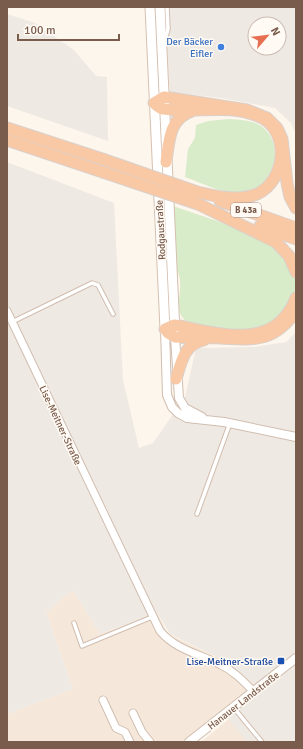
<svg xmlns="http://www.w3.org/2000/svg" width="303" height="749" font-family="Signika,sans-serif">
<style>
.residential{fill:#f5e8da}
.industrial{fill:#efe9e4;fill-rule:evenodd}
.green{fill:#d8ecc9}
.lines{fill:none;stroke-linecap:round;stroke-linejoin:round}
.service-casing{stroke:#d1beb0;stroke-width:5.5}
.minor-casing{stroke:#d1beb0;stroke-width:9}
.tertiary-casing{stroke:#d1beb0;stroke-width:10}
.secondary-casing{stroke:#d6c0b0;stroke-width:11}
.trunk-casing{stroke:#dad1cd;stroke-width:13}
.service{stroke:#fff;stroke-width:3.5}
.minor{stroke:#fff;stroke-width:7}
.tertiary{stroke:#fff;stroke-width:8}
.secondary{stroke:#fff;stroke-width:9}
.trunk{stroke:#f9c8a4;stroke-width:11}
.trunk-bridge-casing{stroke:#dad1cd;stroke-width:13;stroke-linecap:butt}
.trunk-bridge{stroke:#f9c8a4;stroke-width:11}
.shop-dot{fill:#3f7fe0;stroke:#fffaf3;stroke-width:1.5}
.transit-dot{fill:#1a4fb4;stroke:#fffaf3;stroke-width:1.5}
.labels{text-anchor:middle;stroke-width:3;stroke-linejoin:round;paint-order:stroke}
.shield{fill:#fffaf3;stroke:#a28b7f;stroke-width:1}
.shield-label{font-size:9px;font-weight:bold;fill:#7a5c4d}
.shop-label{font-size:10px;fill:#366cbe;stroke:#fffaf3;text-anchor:end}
.street-label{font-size:10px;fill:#7a5c4d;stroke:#fffaf3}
.transit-label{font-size:10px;fill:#164399;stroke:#fffaf3;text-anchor:end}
</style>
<rect width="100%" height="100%" fill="#fdf6ec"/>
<!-- residential -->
<path class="residential" d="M73,590l27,44 57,-22 9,18 4,5 53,25 33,25 -74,57h-175v-28l66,-25 -27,-77z
M230,718l17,24h-46z"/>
<!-- industrial -->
<path class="industrial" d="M164,7h132v128l-5,-12 -16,-15 -54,-10 -51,-6zM255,24h24v24h-24z
M7,14l28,9 39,27 22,26 11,1 1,64 -101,-35z
M7,162l107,41 9,177 16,68 14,-5 32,-46 11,-49 58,-1 32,-5 10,-10v410h-49l-25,-31 34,-26 -33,-25 -53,-26 -13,-22 -57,22 -27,-44 -27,22 27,77 -66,25z"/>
<!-- green -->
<path class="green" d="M229,119c11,1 23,1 32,7 27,19 11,65 -20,67 -19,1 -39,-10 -56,-16l3,-28 7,-11 1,-13 12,-4z
M173,206l94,32 9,6 19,30v20l-14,26 -34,14 -59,-12c-19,-11 -1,-35 -11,-51z"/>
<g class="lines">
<defs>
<path id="service" d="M165,40l3,-11 -1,-22
M12,322l80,-39 6,2 15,29
M197,514l33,-91
M74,623l8,23 70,-29
M234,708l28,34"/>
<path id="minor" d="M7,311l153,320c16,19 40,23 61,34 13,6 23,17 33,27
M103,700l13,28 9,4 5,10
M133,713l9,19 8,10"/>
<path id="tertiary" d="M165,329l2,66 5,12 6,6 9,5 37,4 72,15
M175,337l4,61 6,10 17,9
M189,742l107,-84"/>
<path id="secondary" d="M150,7l15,322
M160,7l15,325"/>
<path id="trunk" d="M7,128l95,31
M7,140l96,32
M166,162c3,-21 3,-44 26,-51
M197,192c19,4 40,10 60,2 30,-14 34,-65 1,-78 -30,-13 -63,-2 -94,-7 -4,0 -7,-3 -10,-6l10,-6 83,13 20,8 10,10 5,11 5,44 3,14 6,11
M220,201l76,27
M198,204l78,38 13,14 7,16
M260,226l36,13
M296,298c-21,55 -78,35 -122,27l-9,4 3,4 7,4c15,1 31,0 46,1 34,2 53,4 75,-27
M176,379c5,-17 8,-35 28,-39"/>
</defs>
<!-- service casing -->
<use href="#service" class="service-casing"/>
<!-- minor casing -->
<use href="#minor" class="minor-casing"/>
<!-- tertiary casing -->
<use href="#tertiary" class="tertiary-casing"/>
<!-- secondary casing -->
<use href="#secondary" class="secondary-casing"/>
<!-- trunk casing -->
<use href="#trunk" class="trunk-casing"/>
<!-- service -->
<use href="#service" class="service"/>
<!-- minor -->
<use href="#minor" class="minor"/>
<!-- tertiary -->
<use href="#tertiary" class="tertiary"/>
<!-- secondary -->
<use href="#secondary" class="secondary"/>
<!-- trunk -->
<use href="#trunk" class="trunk"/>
<defs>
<path id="trunk-bridge" d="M102,159l95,33
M103,172l95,32"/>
</defs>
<!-- trunk-bridge casing -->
<use href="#trunk-bridge" class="trunk-bridge-casing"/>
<!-- trunk-bridge -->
<use href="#trunk-bridge" class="trunk-bridge"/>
</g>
<!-- markers -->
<circle class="shop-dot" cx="221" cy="47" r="4"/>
<rect class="transit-dot" x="277" y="657" width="8" height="8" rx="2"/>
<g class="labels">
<!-- shield labels -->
<rect class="shield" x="231" y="203" width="30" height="14" rx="3"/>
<g class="shield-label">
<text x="246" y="213">B 43a</text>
</g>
<!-- shop labels -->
<g class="shop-label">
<text x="213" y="45">Der Bäcker<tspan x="213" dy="12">Eifler</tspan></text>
</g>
<!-- street labels -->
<g class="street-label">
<text transform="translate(160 230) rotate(-93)" y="4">Rodgaustraße</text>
<text transform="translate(61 425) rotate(65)" y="4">Lise-Meitner-Straße</text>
<text transform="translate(243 700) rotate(-38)" y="4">Hanauer Landstraße</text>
</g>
<!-- transit labels -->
<g class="transit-label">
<text x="273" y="665">Lise-Meitner-Straße</text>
</g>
</g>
<!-- border -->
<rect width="303" height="749" fill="none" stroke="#7a5c4d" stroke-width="16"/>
<!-- north arrow -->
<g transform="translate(267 36) rotate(62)"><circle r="19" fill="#fffaf3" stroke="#cabbb1"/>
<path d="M0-3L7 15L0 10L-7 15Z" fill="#e76f51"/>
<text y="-6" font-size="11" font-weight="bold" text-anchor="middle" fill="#7a5c4d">N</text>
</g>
<!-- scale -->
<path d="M18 34v6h101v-6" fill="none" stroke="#7a5c4d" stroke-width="2"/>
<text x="24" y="34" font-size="12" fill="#7a5c4d" stroke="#fffaf3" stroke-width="3" paint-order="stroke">100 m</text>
</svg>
